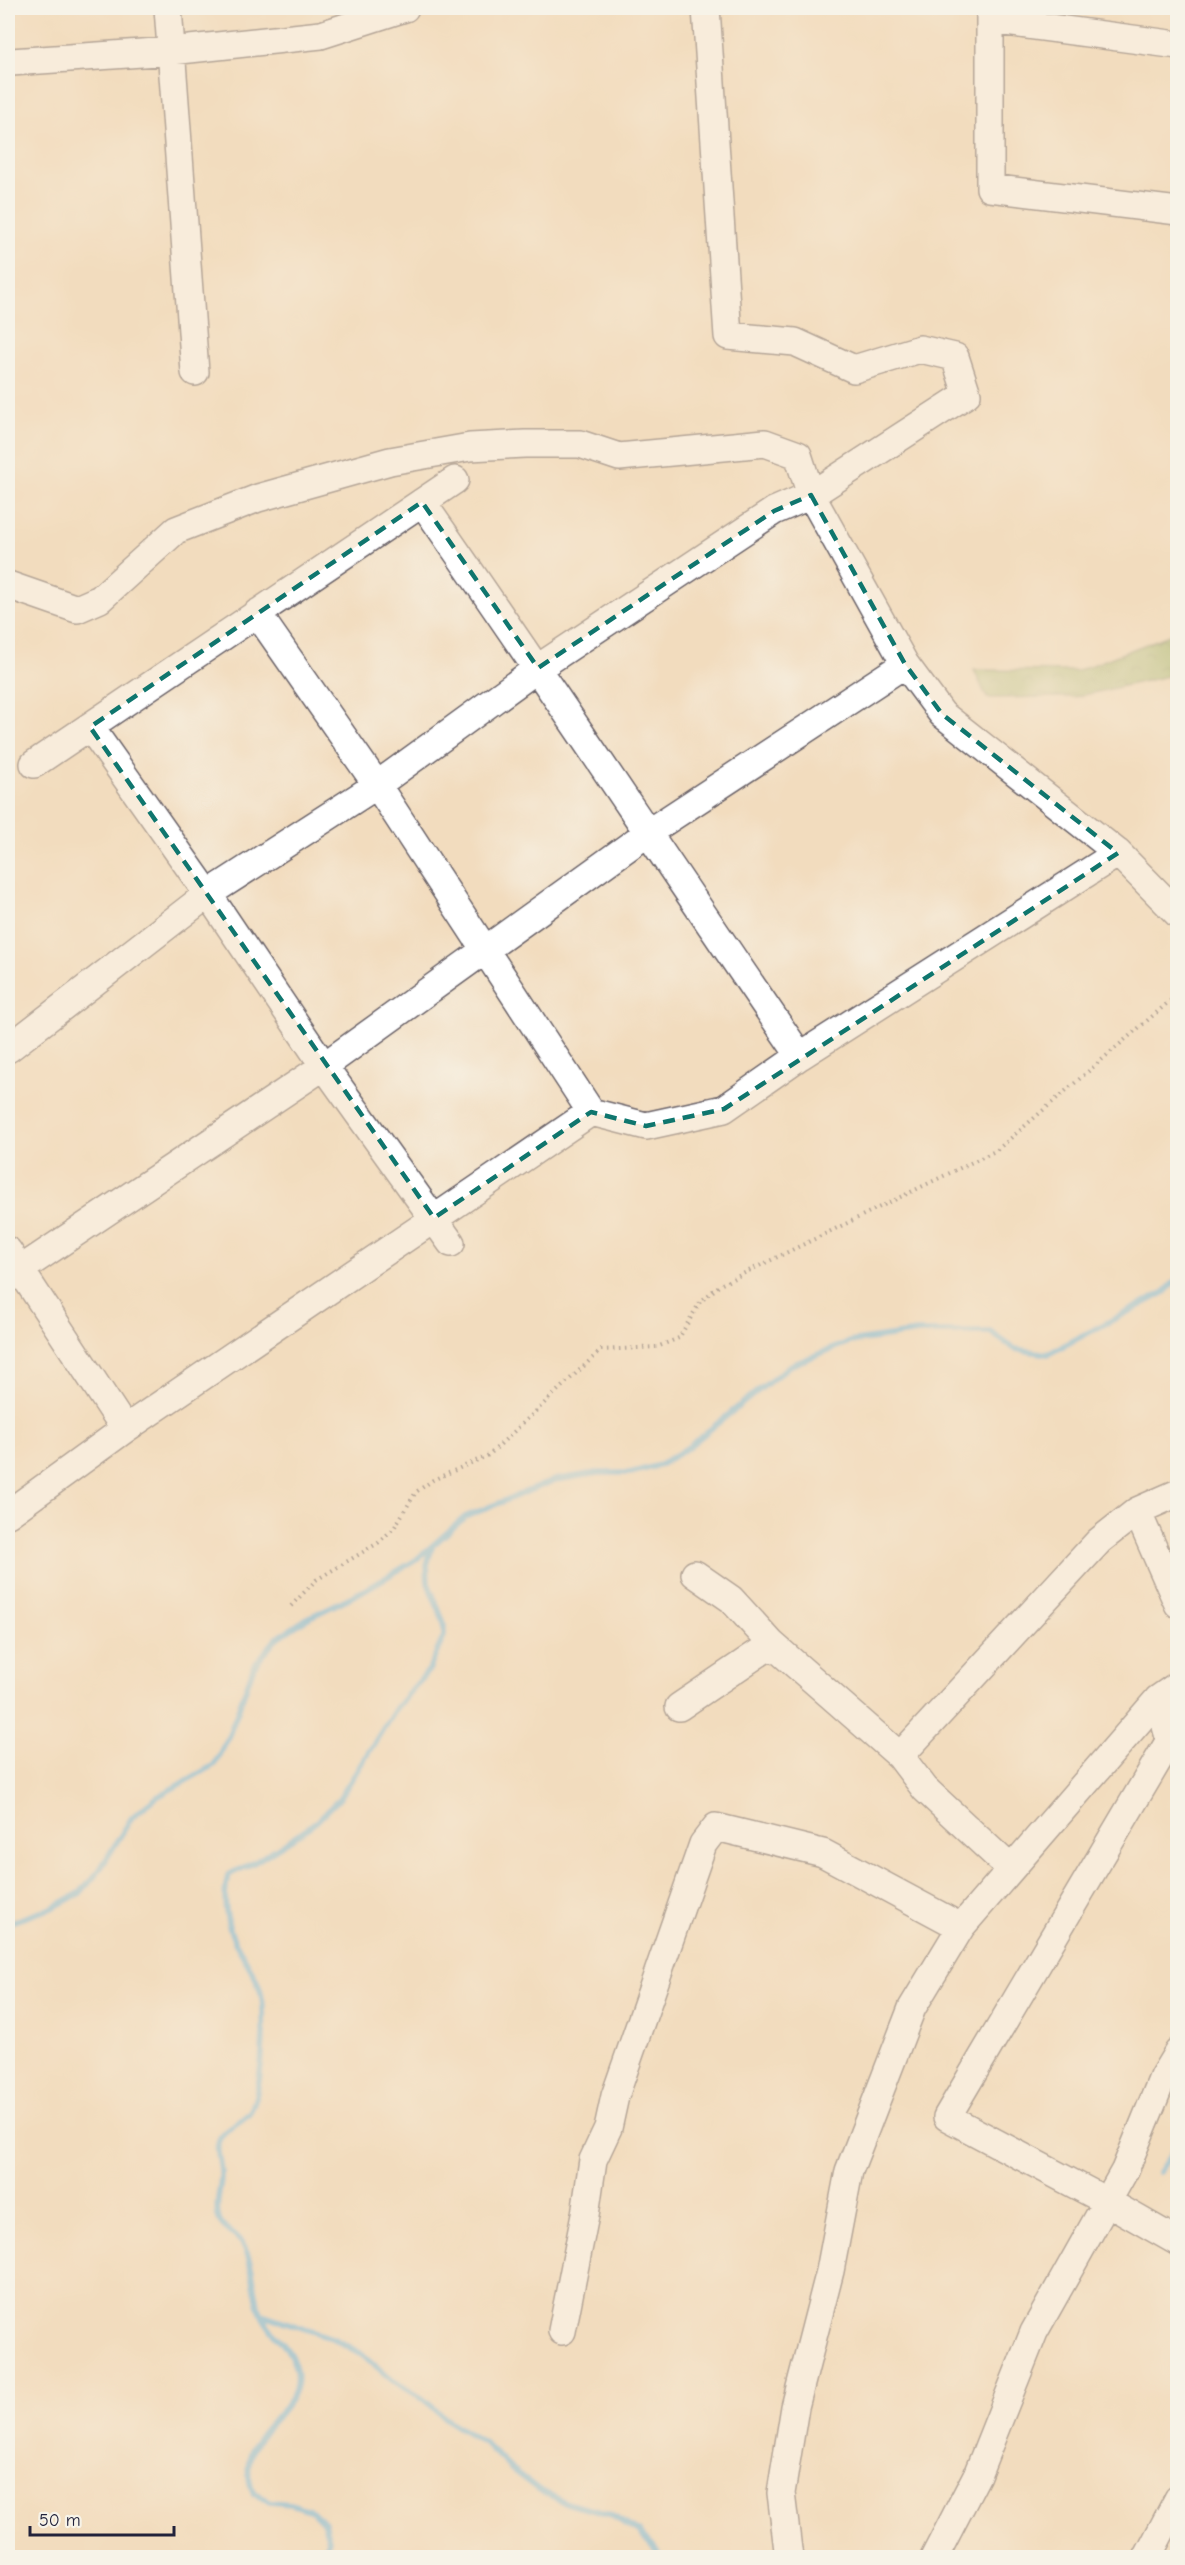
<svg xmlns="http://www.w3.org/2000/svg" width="1185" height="2565" font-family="'Comic Neue',sans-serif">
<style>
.forest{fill:url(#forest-crowns);stroke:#5d6a50;stroke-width:1.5}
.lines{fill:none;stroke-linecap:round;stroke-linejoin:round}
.stream{stroke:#68b6e2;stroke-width:6}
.minor-casing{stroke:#6b6369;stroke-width:30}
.path{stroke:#6b6369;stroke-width:4;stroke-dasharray:1.5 4.5;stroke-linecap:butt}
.minor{stroke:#fff;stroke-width:27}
.marked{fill:none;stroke:#0f766e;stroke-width:4.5;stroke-dasharray:12 8;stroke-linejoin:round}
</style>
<defs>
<pattern id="forest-crowns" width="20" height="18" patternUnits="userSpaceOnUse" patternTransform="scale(1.5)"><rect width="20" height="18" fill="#98b366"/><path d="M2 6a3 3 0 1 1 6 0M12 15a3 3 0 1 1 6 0" fill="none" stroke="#7c9155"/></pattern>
</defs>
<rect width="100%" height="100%" fill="#f7f3e8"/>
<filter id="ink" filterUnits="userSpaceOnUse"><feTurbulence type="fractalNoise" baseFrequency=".0167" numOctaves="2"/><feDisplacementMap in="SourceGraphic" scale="12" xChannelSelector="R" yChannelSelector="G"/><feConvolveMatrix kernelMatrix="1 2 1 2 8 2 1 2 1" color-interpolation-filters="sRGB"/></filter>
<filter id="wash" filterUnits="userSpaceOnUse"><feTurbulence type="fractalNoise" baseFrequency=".008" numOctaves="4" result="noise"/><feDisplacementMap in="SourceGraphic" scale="24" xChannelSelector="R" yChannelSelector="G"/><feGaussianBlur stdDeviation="1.35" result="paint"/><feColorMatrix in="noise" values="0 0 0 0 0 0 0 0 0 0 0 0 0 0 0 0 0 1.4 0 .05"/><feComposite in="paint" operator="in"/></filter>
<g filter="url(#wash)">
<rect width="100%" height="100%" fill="#f2dcbe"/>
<!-- forest -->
<path class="forest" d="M1177,632v42l-102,23 -88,1 -13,-28 103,1z"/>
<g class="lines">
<!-- stream -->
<path class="stream" d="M8,1923l44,-15 28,-15 19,-22 33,-54 25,-20 57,-32 15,-30 25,-69 22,-27 30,-20 55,-27 55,-32 49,-43 90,-37 42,-7h33l30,-8 27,-17 102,-82 60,-24 69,-10h72l25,17 33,5 117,-62 13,-14
M1159,2172l19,-28
M262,2314l70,24 30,16 30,26 30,18 28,24 36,22 24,24 29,22 30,14 40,10 30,18 24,26
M321,2558l8,-18 -5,-17 -12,-12 -21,-7 -20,-2 -17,-8c-27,-62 51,-77 42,-124 -5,-25 -27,-36 -35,-57 -9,-23 -6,-49 -19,-70 -7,-10 -21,-14 -24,-27 -3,-13 3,-27 3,-40 1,-13 -8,-29 0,-40 7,-10 24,-15 30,-26 11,-22 13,-78 12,-103 -1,-23 -13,-39 -24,-58 -13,-20 -17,-51 -11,-74l27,-13 41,-26 21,-15 23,-23 56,-90 33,-38 15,-34v-13l-16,-40 -1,-18 5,-18"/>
</g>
</g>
<g filter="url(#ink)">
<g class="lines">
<defs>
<path id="minor" d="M168,8l27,364
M990,8v180l188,23
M990,20l188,25
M11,62l160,-11 150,-16 84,-27
M422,502c128,183 251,370 378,554l318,-203
M8,585l69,24 23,-10 76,-69 82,-32 132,-37 80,-14 55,-3h55l39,13 146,-14 33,12 13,40 94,169 37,50 176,139 60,61
M257,613l120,172 214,327 55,14 78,-17 76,-53
M90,727l118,167 116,172 127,177
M34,764l421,-284
M8,1049l200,-155 169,-109 161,-117 236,-157 37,-16 156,-101 -12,-37 -35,-8 -66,20 -59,-27 -67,-6 -22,-328
M8,1251l117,178
M8,1278l316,-212 322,-232 259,-170
M1137,1511l41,93
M8,1514l117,-85 466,-317
M695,1574l36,25 41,45 128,112 25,33 86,80
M1158,1699l12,41 -223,377 161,85 70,40
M679,1707l93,-63
M900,1756l199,-215 38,-30 41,-18
M562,2331l23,-116 8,-55 15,-32 7,-32 88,-252 13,-17 107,26 138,74
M789,2558l-8,-65 14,-86 35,-136 19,-100 63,-163 49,-81 197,-228 20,-14
M934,2558l43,-83 57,-143 91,-162 38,-93 15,-25
M1147,2558l31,-59"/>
</defs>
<!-- minor casing -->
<use href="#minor" class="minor-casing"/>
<!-- path -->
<path class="path" d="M291,1606l25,-26 62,-37 16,-15 22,-36 17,-12 56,-25 112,-105 56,-3 22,-9 21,-36 20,-17 277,-135 181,-156"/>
<!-- minor -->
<use href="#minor" class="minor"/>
</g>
</g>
<!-- marked area -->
<path d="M0 0H1185V2565H0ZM811,495l94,169 37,50 176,139 -394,256 -78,17 -55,-14 -157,106 -344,-491 332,-225 116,166 236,-157z" fill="#f2dcbe" fill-opacity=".55" fill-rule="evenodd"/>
<path class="marked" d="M811,495l94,169 37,50 176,139 -394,256 -78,17 -55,-14 -157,106 -344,-491 332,-225 116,166 236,-157z"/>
<!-- margin -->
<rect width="1185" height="2565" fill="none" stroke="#f7f3e8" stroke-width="30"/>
<!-- scale -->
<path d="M30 2526v9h144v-9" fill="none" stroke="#22223b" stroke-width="3"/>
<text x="39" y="2526" font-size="18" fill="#22223b" stroke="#f7f3e8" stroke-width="4.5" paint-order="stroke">50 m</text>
</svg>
